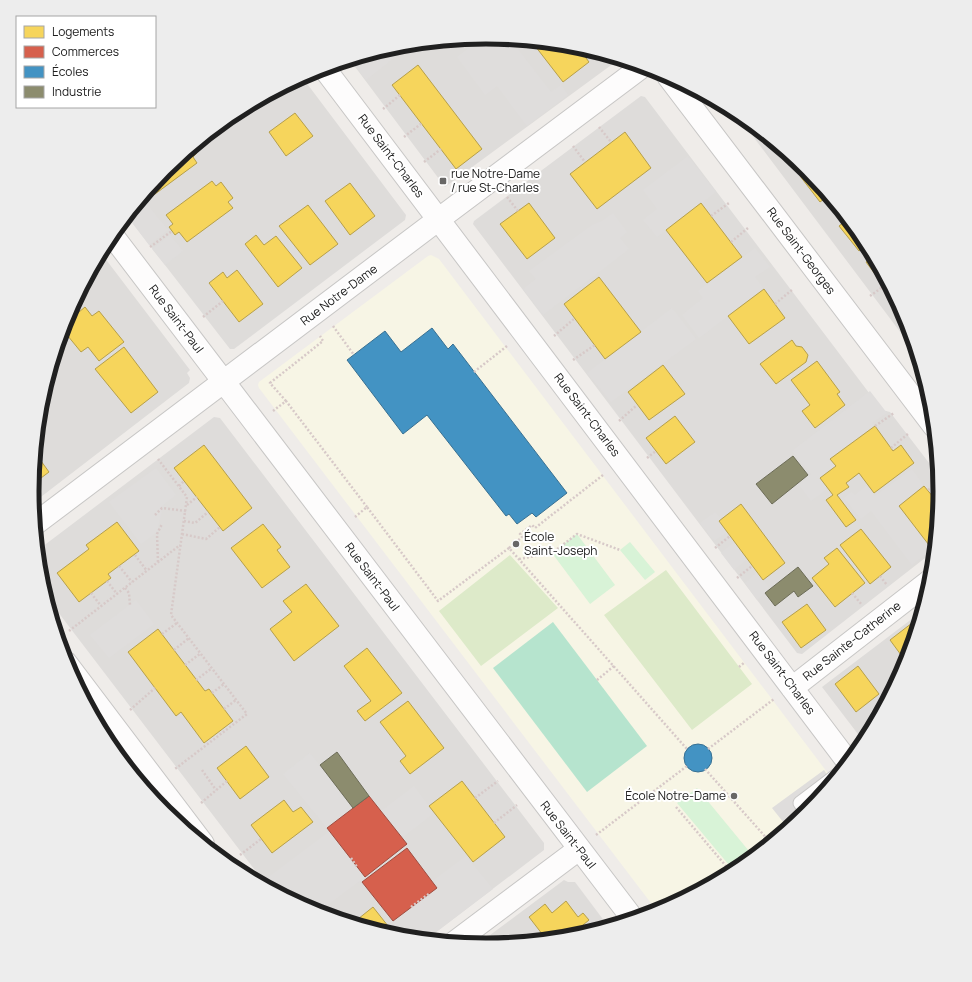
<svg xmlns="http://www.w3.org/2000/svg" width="972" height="982" font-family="Manrope,sans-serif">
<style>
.residential{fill:#dedcda}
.education{fill:#f7f5e5}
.grass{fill:#ddeac9}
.park{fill:#d8f3d7}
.pitch{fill:#b6e4ce}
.parking{fill:#dfdddc}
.homes{fill:#f6d55c;stroke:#b69f4a}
.shops{fill:#d6604d;stroke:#9f4d40}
.schools{fill:#4393c3;stroke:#387092}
.industry{fill:#8c8c6e;stroke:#6c6c57}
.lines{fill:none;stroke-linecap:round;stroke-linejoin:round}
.service-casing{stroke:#c7c6c5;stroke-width:15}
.minor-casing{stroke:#c7c6c5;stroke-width:24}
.tertiary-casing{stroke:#c7c6c5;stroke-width:24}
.path{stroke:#d7c9c8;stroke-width:2.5;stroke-dasharray:2 2;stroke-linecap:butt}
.service{stroke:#fdfcfc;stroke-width:13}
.minor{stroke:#fdfcfc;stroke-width:22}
.tertiary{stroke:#fdfcfc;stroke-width:22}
.poi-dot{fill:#686766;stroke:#fff;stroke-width:1.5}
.labels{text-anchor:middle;stroke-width:4;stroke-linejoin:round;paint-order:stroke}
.street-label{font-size:12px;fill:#202020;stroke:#fff}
.poi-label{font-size:12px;fill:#202020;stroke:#fff;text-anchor:start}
.rim{fill:none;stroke:#202020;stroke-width:5}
</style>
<rect width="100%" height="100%" fill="#efece9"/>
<!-- residential -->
<path class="residential" d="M486,37l89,9 42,13 -3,4 -169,124 -95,-127 48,-14z
M302,77l104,138 -1,5 -171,129h-4l-103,-133 38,-46 69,-57z
M641,96l4,1 237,313 8,2 49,64 1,15 -6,60 -132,103 -5,-1 -324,-429 1,-3z
M734,111l73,59 57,69 42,78 10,36z
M101,253l89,117 -3,3 3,5 -1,5 -156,120 -1,-12 9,-89 26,-85z
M214,417l6,1 324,425v7l-117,89 -30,-3 -85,-26 -45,-24 -222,-291 -4,-16 -3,-29z
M921,612l-16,53 -41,77 -42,-55z
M564,880l4,2h7l33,44 -34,10 -88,9 -8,-1z"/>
<!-- education -->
<path class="education" d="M431,255l8,4 394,521 -26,32 -69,57 -78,42h-3l-398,-523 -1,-3 1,-3 169,-126z"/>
<!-- grass -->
<path class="grass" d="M510,555l48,53 -77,58 -42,-55z
M666,570l86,114 -60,46 -88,-115z"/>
<!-- park -->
<path class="park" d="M577,534l38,51 -25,19 -38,-51z
M630,542l25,30 -10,8 -25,-30z
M697,788l56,68 -19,15 -57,-68z"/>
<!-- pitch -->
<path class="pitch" d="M553,622l94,124 -60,46 -94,-124z"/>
<!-- parking -->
<path class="parking" d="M486,37l24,2 41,53 10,-7 7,10 -41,31 -30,-40 -12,9 -28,-38 12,-9 -6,-9z
M388,49l7,8 -29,23 -16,-20z
M750,123l32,26 -11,8 -24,-31z
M688,156l28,36 -59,45 -14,-17 14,-11 -14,-19z
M142,198l26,32 -19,15 -22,-29z
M613,213l14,19 -7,6 9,11 -86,66 -20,-26 13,-10 -7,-8 63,-46 10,-4z
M170,235l13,16 -18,14 -13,-16z
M755,248l15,19 -15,10 9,12 -65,49 -17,-23 21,-17 -5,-7z
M672,308l24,31 -85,63 -24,-29z
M905,317l9,30 -18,-22z
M870,391l17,22 -15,10 3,3 -44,33 5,7 -8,22 -17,13 -12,-16 12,-11 -19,-23z
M156,468l20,27 -13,10 -6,27 -16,12 -32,-42z
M912,469l12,17 -25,20 33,43 -20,16 -41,-54 -10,8 -17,-21 7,-6 4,3 11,-9 9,10z
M715,512l6,7 -2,2 8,11 -13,9 -14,-18z
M734,542l13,17 -13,11 -13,-17z
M757,572l13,17 -13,11 -12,-17z
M136,600l18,24 -45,34 -19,-23z
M310,753l43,55 -26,20 -44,-54z
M824,770l8,12 -25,30 -19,16 -16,-20z
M414,786l20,27 -32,25 -21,-27z
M330,831l35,46 -47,35 -6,-2 -38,-20 -8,-11z
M466,856l27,33 -66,50 -28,-3 -10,-12 50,-37 -5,-7z"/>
<!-- homes -->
<path class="homes" d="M532,42l45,4 12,16 -26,20z
M418,65l64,84 -26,20 -64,-84z
M295,113l18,23 -27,20 -17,-24z
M625,132l26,36 -54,41 -27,-35z
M193,147l4,6 -4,4 4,6 -46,34 -4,-5 18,-22z
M807,170l21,26 -8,6 -20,-26z
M212,181l4,5 5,-4 12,16 -5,4 5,6 -46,34 -8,-10 -4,3 -6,-8 4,-3 -7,-9z
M350,183l25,33 -25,19 -25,-34z
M529,203l26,35 -28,21 -27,-35z
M701,203l41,54 -35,26 -41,-53z
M308,205l30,39 -28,21 -31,-39z
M848,219l16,20 3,6 -8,6 -20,-25z
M256,235l8,10 12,-9 26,32 -24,19 -33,-43z
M873,257l24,45h-1l-30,-40z
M237,270l26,34 -24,18 -30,-39 14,-11 4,6z
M599,277l42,55 -36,27 -41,-55z
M764,289l21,29 -36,26 -21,-28z
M85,307l7,9 7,-5 25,31 -25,19 -11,-14 -7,5 -18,-22 7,-5 -3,-3z
M792,340l4,6 6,1 6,8 -2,7 -30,22 -16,-20z
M124,347l34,45 -27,21 -36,-44z
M817,361l23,31 -3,2 8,11 -30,23 -13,-17 8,-6 -19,-25z
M663,365l22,29 -36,26 -21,-28z
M675,416l20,26 -29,22 -20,-26z
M875,426l18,25 8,-6 13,18 -40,30 -15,-20 -13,10 3,4 -12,8 19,25 -10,7 -20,-27 7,-5 -13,-17 16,-12 -6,-7z
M204,445l48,63 -29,23 -49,-63z
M36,454l13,18 -16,12z
M924,486l15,18 -5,43 -2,2 -33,-43z
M741,504l44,59 -22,17 -44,-59z
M117,522l22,29 -31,23 3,4 -32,24 -22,-29 32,-24 -3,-4z
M263,524l18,23 -4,3 13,17 -28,21 -31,-40z
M861,529l30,38 -21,17 -30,-39z
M837,548l28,35 -30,24 -23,-29 17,-14 -5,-6z
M306,584l33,42 -45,35 -24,-32 22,-17 -9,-11z
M807,604l19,26 -25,18 -19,-26z
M912,623l4,6 -9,31 -3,-1 -14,-19z
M158,629l47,62 4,-2 24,32 -29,22 -23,-31 -5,4 -48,-64z
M367,648l35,45 -37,28 -8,-10 14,-10 -27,-35z
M858,666l21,28 -23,18 -21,-28z
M408,701l36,47 -34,26 -10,-13 6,-5 -26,-34z
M246,746l23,31 -29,22 -23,-31z
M462,781l43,56 -32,25 -44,-56z
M284,800l9,12 8,-5 12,15 -41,31 -21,-28z
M566,901l12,16 5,-4 6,7 -6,5 6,7 -15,4 -28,3 -17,-22 16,-13 7,9z
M373,907l19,24 -4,2 -35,-10z"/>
<!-- shops -->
<path class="shops" d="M369,796l38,48 -42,33 -38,-49z
M407,848l30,40 -44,33 -31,-39z"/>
<!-- schools -->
<path class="schools" d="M432,328l16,21 5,-5 114,149 -31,24 -4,-4 -15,11 -8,-10 -3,2 -79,-101 -24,19 -56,-74 38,-29 16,21z
M684 758a14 14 0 1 1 28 0a14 14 0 1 1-28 0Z"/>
<!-- industry -->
<path class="industry" d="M793,456l15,19 -36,29 -16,-20z
M798,567l15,19 -15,11 -4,-6 -19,15 -10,-13z
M337,752l32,44 -16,12 -33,-43z"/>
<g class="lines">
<defs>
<path id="service" d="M807,812l-7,-9 37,-28"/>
<path id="minor" d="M324,68l524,694
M668,76l266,350
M112,235l521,684
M35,524l404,-305 204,-153
M792,688l139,-108
M455,942l124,-93"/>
<path id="tertiary" d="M66,663l137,181"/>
</defs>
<!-- service casing -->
<use href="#service" class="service-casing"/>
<!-- minor casing -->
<use href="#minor" class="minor-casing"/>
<!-- tertiary casing -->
<use href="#tertiary" class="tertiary-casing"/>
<!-- path -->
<path class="path" d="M383,109l17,-14
M599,127l12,15
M404,137l18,-14
M573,146l12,16
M424,162l17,-13
M507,197l11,14
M711,216l18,-13
M731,242l17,-14
M150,247l22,-16
M870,296l14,-10
M775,304l18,-15
M203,317l20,-16
M333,326l21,29
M554,336l21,-18
M917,359l1,-1
M573,360l22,-15
M474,372l33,-26
M286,401l-16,-18 53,-42 -3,-5
M273,411l13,-10 81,106
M619,421l18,-16
M875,426l19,-13
M891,448l18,-15
M647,458l9,-7
M158,459l29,38 -16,118 76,99 -72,55
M603,475l-68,53 -3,-3 -12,9 2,3 -13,11 178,201
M179,486l5,-5
M928,490l11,-8
M187,505l10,-8
M155,515l7,-7 24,3
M355,517l12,-10 71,94 71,-53
M184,521l11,2 13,-11
M182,534l24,5 14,-12
M715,548l15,-12
M135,555l12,16
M519,559l33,-6 25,-19 43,16
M158,562l-1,-28 5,-10
M119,566l13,16
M880,576l7,9
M737,578l15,-12
M107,581l10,13
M125,588l4,5 1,12
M91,593l10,13
M852,593l10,12
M69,631l111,-86
M162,634l15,-11
M174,650l15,-12
M185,665l16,-12
M739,667l6,-5
M196,680l16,-12
M597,680l17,-14
M212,693l12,-9
M224,709l12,-9
M130,710l25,-22
M708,749l66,-50
M705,769l65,73
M202,770l14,20
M475,798l23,-17
M201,803l26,-22
M676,807l55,65
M494,823l23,-18
M596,835l91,-69
M240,855l21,-16
M351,858l6,9
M411,907l19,-14"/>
<!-- service -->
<use href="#service" class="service"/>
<!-- minor -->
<use href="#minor" class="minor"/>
<!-- tertiary -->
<use href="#tertiary" class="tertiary"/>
</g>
<!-- markers -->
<g class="poi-dot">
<rect x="439" y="177" width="8" height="8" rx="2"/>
<circle cx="516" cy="544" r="4"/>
<circle cx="734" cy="796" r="4"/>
</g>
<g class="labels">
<!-- street labels -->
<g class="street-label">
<text transform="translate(391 156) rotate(53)" y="4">Rue Saint-Charles</text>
<text transform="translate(801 251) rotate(53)" y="4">Rue Saint-Georges</text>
<text transform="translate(339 295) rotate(-37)" y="4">Rue Notre-Dame</text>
<text transform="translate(176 319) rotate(53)" y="4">Rue Saint-Paul</text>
<text transform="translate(587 415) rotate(53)" y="4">Rue Saint-Charles</text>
<text transform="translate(372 577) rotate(53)" y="4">Rue Saint-Paul</text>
<text transform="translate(852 641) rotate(-38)" y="4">Rue Sainte-Catherine</text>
<text transform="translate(782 673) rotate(53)" y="4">Rue Saint-Charles</text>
<text transform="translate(568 835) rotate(52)" y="4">Rue Saint-Paul</text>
</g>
<!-- poi labels -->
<g class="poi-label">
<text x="451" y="178">rue Notre-Dame<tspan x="451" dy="14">/ rue St-Charles</tspan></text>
<text x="524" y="541">École<tspan x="524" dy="14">Saint-Joseph</tspan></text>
<text x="726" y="800" text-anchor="end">École Notre-Dame</text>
</g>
</g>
<!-- crop -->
<path d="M0 0H972V982H0ZM39 491a447 447 0 1 1 894 0a447 447 0 1 1-894 0Z" fill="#ededed" fill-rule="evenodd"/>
<path class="rim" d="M39 491a447 447 0 1 1 894 0a447 447 0 1 1-894 0Z"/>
<!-- legend -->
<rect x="16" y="16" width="140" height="92" fill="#ffffff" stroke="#a6a6a6"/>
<rect x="24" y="26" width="20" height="12" fill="#f6d55c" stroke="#a6a6a6"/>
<text x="52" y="36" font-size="12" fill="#202020">Logements</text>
<rect x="24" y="46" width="20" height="12" fill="#d6604d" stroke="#a6a6a6"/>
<text x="52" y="56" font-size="12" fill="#202020">Commerces</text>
<rect x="24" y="66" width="20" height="12" fill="#4393c3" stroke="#a6a6a6"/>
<text x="52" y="76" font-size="12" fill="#202020">Écoles</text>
<rect x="24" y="86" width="20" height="12" fill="#8c8c6e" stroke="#a6a6a6"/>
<text x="52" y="96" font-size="12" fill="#202020">Industrie</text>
</svg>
